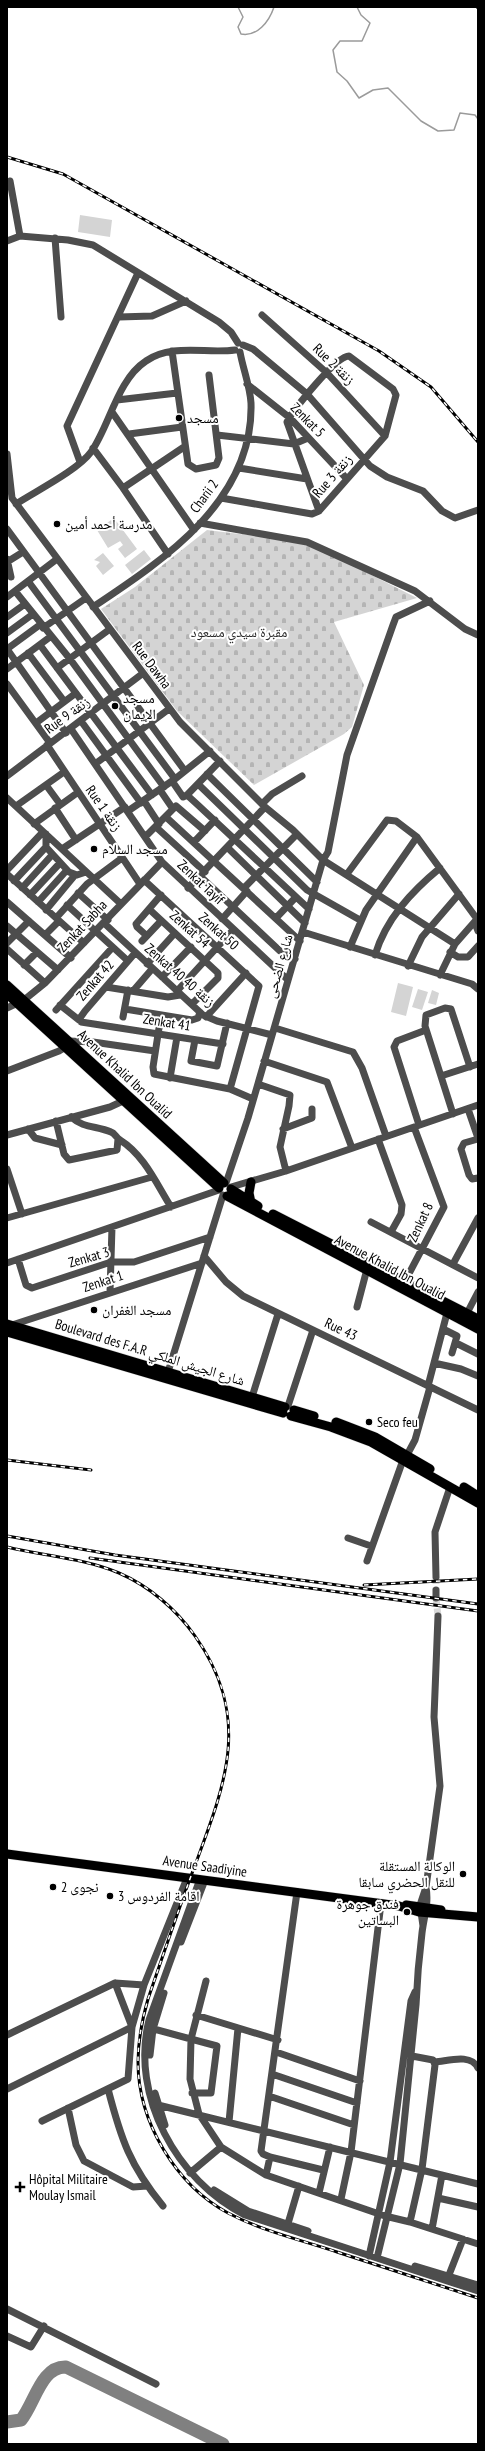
<svg xmlns="http://www.w3.org/2000/svg" width="485" height="2451" font-family="'PT Sans Narrow','Noto Naskh Arabic',sans-serif">
<style>
.cemetery{fill:url(#cemetery-stones)}
.pitch{fill:#d4d4d4}
.lines{fill:none;stroke-linecap:round;stroke-linejoin:round}
.stream{stroke:#9b9b9b;stroke-width:1.5}
.taxiway{stroke:#808080;stroke-width:13}
.minor-tunnel{stroke:#d9d9d9;stroke-width:7;stroke-dasharray:7 3.5;stroke-linecap:butt}
.major-casing{stroke:#dbdbdb;stroke-width:10}
.minor{stroke:#4d4d4d;stroke-width:7}
.major{stroke:#000;stroke-width:9}
.rail-casing{stroke:#000;stroke-width:3}
.rail{stroke:#fff;stroke-width:1.5;stroke-dasharray:4.5;stroke-linecap:butt}
.poi-dot{fill:#000;stroke:#fff;stroke-width:1.5}
.labels{text-anchor:middle;stroke-width:4;stroke-linejoin:round;paint-order:stroke}
.street-label{font-size:14px;fill:#000;stroke:#fff}
.poi-label{font-size:14px;fill:#000;stroke:#fff;text-anchor:start}
.park-label{font-size:14px;fill:#2b2b2b;stroke:#fff}
</style>
<defs>
<pattern id="cemetery-stones" width="16" height="16" patternUnits="userSpaceOnUse"><rect width="16" height="16" fill="#d4d4d4"/><path d="M2 7V4a2 2 0 0 1 4 0v3zM10 15v-3a2 2 0 0 1 4 0v3z" fill="#b4b4b4"/></pattern>
</defs>
<rect width="100%" height="100%" fill="#fff"/>
<!-- cemetery -->
<path class="cemetery" d="M207,530l99,12 111,56 -83,24 30,63 -12,42 -8,7 -90,51 -77,-74 -76,-102 34,-22z"/>
<!-- pitch -->
<path class="pitch" d="M80,215l32,5 -2,17 -32,-5z
M114,518l23,31 -12,9 -7,-9 5,-4 -3,-4 2,-1 -14,8 -11,-18z
M144,550l7,9 -19,15 -7,-9z
M103,553l11,13 -11,9 -7,-9 4,-4 -6,-2z
M398,983l15,4 -7,29 -15,-4z
M418,989l10,3 -6,18 -10,-3z
M432,990l7,3 -3,12 -8,-2z"/>
<g class="lines">
<!-- stream -->
<path class="stream" d="M238,7l5,10 -5,10 3,7c16,3 28,-12 33,-27
M357,7l4,8 9,8 -8,18h-22l-7,9 4,22 10,9 12,17 14,-8 15,-2 33,33 17,10 16,-1 6,-17 15,2 3,4"/>
<!-- taxiway -->
<path class="taxiway" d="M7,2422l14,-2c14,-17 20,-54 45,-53l157,77"/>
<!-- minor-tunnel -->
<path class="minor-tunnel" d="M436,1577v13
M436,1598l2,18"/>
<defs>
<path id="major" d="M7,985l217,198
M7,994l212,194
M231,1189l27,17
M227,1196l251,133
M251,1203l-2,-10 2,-11
M273,1214l205,105
M7,1324l278,83
M7,1332l276,81
M294,1410l20,6
M291,1416l40,11 40,15 107,61
M336,1422l39,15 55,32
M464,1487l14,9
M7,1854l392,52 20,6 59,5
M406,1905l35,5"/>
</defs>
<!-- major casing -->
<use href="#major" class="major-casing"/>
<!-- minor -->
<path class="minor" d="M10,181l10,55
M55,238l6,79
M7,241l13,-5 48,4 25,5 126,77 12,10 7,11
M262,315l65,58 58,63
M119,317l33,-1 34,-15
M243,345l10,4 54,45 63,72 17,11 36,14 19,20 13,7 23,-8
M172,351l16,113 8,5 20,-4 3,-7 -10,-83
M247,384l43,34 57,61
M117,400l60,-7
M112,412l82,118
M129,434l53,-7
M217,435l77,9 14,-6
M93,448l30,40 45,66
M7,454l5,44 168,224 85,85 28,23 30,30 132,84
M80,462l-13,-36 71,-153
M239,468l68,11
M123,488l61,-41
M221,498l91,16 7,-3 66,-75 11,-41 -3,-6 -44,-33c-13,0 -55,53 -62,66l32,89
M16,504c20,-13 62,-34 75,-52 19,-27 26,-72 55,-91 26,-18 60,-7 89,-11
M200,523l107,19 108,49 50,38 13,6
M7,529l178,242
M7,559l4,18
M7,562l16,-10
M28,581l147,198
M15,591l55,68 94,128
M7,597l50,-38
M93,607c72,-48 161,-107 158,-204 -1,-17 -8,-34 -11,-51
M7,617l18,-13
M43,628l43,-30
M7,633l26,-19
M40,645l112,150
M7,649l59,84
M7,649l34,-25
M28,653l36,48
M57,668l53,-39
M7,669l43,-32
M7,684l43,59
M81,721l60,82
M36,723l40,-30
M71,729l91,133 126,118
M47,745l93,139
M95,764l74,-55
M207,774l110,108
M7,776l135,-102
M172,781l11,16 4,-2 12,11 110,103
M198,784l109,106 53,30
M46,785l14,19
M160,790l13,19
M187,795l33,-34
M7,798l114,106
M144,801l15,23
M262,804l10,-10 30,-18
M16,806l48,-34
M55,808l21,32
M128,811l47,-32 35,-28
M166,817l134,124
M34,824l43,-31
M156,827l49,45
M46,834v13l23,25 8,3 9,-3
M145,837l31,-31 29,25
M194,842l21,-22
M228,848l77,75
M62,849l63,-42
M7,870l36,-38
M7,874l77,69
M347,874l40,-54 9,1 21,16 60,82 -22,25 -15,31
M200,876l80,75 15,8
M144,880l115,106 -29,103
M14,881l32,-34
M22,888l30,-33
M188,888l77,-81
M244,888l53,-54
M78,893l30,27
M30,895l30,-32
M7,902l64,56
M38,902l29,-32
M67,905l61,56
M149,909l69,64v5l-26,26
M46,910l29,-35
M56,918l31,-34 35,-26
M276,918l20,-21
M222,919l25,-28
M104,923l99,92 14,6 55,14
M475,923l3,8
M7,926l51,44
M303,932l169,52 6,5
M45,935l14,-14
M147,936l-10,-9 -1,-3 25,-29
M142,941l19,-20
M7,943l22,-22
M350,947l16,-37 51,-73
M7,949l38,34
M450,952l8,5h10l10,-11
M135,953l-50,58 -5,7 1,4 142,22
M375,955c11,-36 36,-63 65,-87
M147,964l28,-31
M24,965l13,-13
M408,966l14,-29 37,-43
M162,977l29,-30
M106,987l62,10 12,-2
M133,991l19,-22
M177,991l56,-61
M60,1005l19,15
M7,1008l17,-8 21,-17 117,-121
M125,1009l67,11 6,-2 2,-6
M56,1010l56,-62
M161,1015l-8,52 1,7 76,15 23,10
M123,1017l5,-27
M206,1017l40,-44
M275,1028l78,24 9,16 24,68
M195,1040l-4,21 26,5 10,-43
M69,1041l24,1 62,9
M264,1061l63,21 25,66
M7,1071l52,-20 10,-6
M441,1076l37,-12
M170,1078l7,-41
M258,1084l32,11 -1,11 -9,41 6,24
M468,1109l10,29
M453,1114l-28,-88 1,-11 19,-7 6,1 19,58
M71,1117c12,11 26,9 40,15 4,1 5,6 9,8 24,15 36,43 51,67
M56,1121l8,33 5,6 48,-10 1,-11
M419,1125l-25,-78 3,-6 29,-11
M28,1129l7,9 27,7
M283,1129l29,-11v-9
M7,1135l103,-28 13,-6
M378,1139l24,66 -1,9 -10,18
M478,1139l-14,4 -3,6 8,26 3,4 6,-1
M7,1169l15,45
M226,1183l22,-65 75,-258 5,-8 19,-97 46,-130 3,-8 34,-16
M231,1187l55,-16 192,-66
M7,1218l145,-41
M371,1222l107,56
M204,1256l22,26 17,14 235,114
M18,1259l8,26 6,3 79,-26h23l76,-25
M7,1263l212,-73
M453,1264l25,-46
M403,1285l41,-78 -30,-80
M110,1292l2,-65
M357,1307l10,-38
M465,1317l13,-25
M12,1325l190,-62
M443,1329l14,7 -5,17
M456,1343l22,11
M434,1363l27,6 17,7
M168,1372l55,-177
M428,1386l19,-73
M252,1397l26,-83
M288,1406l25,-76
M407,1455l8,-15 15,-53
M348,1538l23,8
M367,1561l36,-101
M436,1577l-1,-45 15,-45
M436,1590v8
M200,1879l-51,141c-19,76 28,161 96,195l233,76
M297,1892l-36,259 2,3 7,3 53,13
M423,1926l-3,-21 6,-18 14,-101 -6,-69 4,-101
M181,1942l24,-62
M206,1981l-15,58 -1,40 9,35 22,33 45,28 119,41 25,6 68,22
M196,2015l82,25
M150,2028l67,18 -6,47h-19
M7,2035l108,-52 29,2
M276,2052l84,29
M150,2055l3,-26 11,-36
M435,2062c13,-1 36,-9 43,6
M272,2074l85,29
M7,2089l125,-62 -17,-44
M108,2089c13,50 22,77 55,117
M155,2093l10,32
M269,2096l85,29
M158,2105l320,79
M68,2108l8,37 8,16 49,26 14,-1
M42,2121l86,-42 4,-52 12,-42 43,-107
M229,2122l9,-94
M190,2173l31,-26
M266,2175l4,-18
M214,2190l34,21 60,20
M319,2193l11,-46
M438,2198l40,9
M341,2199l10,-47 30,-249
M410,2222l12,-53 13,-104 -2,-5 -21,-4
M287,2227l12,-41
M432,2229l10,-54
M369,2256l21,-94 21,-161 4,-9
M377,2258l23,-94 16,-159c1,-24 3,-48 6,-72 2,-17 7,-29 4,-46
M415,2266l63,19
M447,2280l16,-41
M7,2309l149,75
M7,2336l24,11 13,-21"/>
<!-- major -->
<use href="#major" class="major"/>
<defs>
<path id="rail" d="M477,7l1,1
M7,157l56,17 316,177 52,36 47,55
M7,1460l84,10
M7,1536l108,19 363,49
M7,1547c37,9 76,11 112,26 30,13 57,36 76,63 60,85 28,153 -4,240 -15,41 -29,82 -43,123 -6,21 -10,41 -10,63 0,60 38,123 90,151 34,18 73,27 109,39 47,15 94,31 141,46
M90,1558l388,53
M364,1585l114,-6"/>
</defs>
<!-- rail casing -->
<use href="#rail" class="rail-casing"/>
<!-- rail -->
<use href="#rail" class="rail"/>
</g>
<!-- markers -->
<g class="poi-dot">
<circle cx="179" cy="418" r="4"/>
<circle cx="57" cy="524" r="4"/>
<circle cx="115" cy="706" r="4"/>
<circle cx="94" cy="849" r="4"/>
<circle cx="94" cy="1310" r="4"/>
<circle cx="369" cy="1422" r="4"/>
<circle cx="463" cy="1874" r="4"/>
<circle cx="53" cy="1887" r="4"/>
<circle cx="110" cy="1896" r="4"/>
<circle cx="407" cy="1912" r="4"/>
<path d="M18 2181h4v4h4v4h-4v4h-4v-4h-4v-4h4z"/>
</g>
<g class="labels">
<!-- street labels -->
<g class="street-label">
<text transform="translate(334 364) rotate(44)" y="5">Rue 2 زنقة</text>
<text transform="translate(308 420) rotate(45)" y="5">Zenkat 5</text>
<text transform="translate(332 476) rotate(-49)" y="5">Rue 3 زنقة</text>
<text transform="translate(204 496) rotate(-54)" y="5">Charii 2</text>
<text transform="translate(152 665) rotate(53)" y="5">Rue Dawha</text>
<text transform="translate(67 715) rotate(-36)" y="5">Rue 9 زنقة</text>
<text transform="translate(104 808) rotate(55)" y="5">Rue 1 زنقة</text>
<text transform="translate(201 882) rotate(43)" y="5">Zenkat Tayif</text>
<text transform="translate(82 926) rotate(-47)" y="5">Zenkat Sabha</text>
<text transform="translate(190 929) rotate(42)" y="5">Zenkat 54</text>
<text transform="translate(219 931) rotate(42)" y="5">Zenkat 50</text>
<text transform="translate(279 966) rotate(-74)" y="5">شارع الضحى</text>
<text transform="translate(180 975) rotate(41)" y="5">Zenkat 40 زنقة 40</text>
<text transform="translate(95 980) rotate(-49)" y="5">Zenkat 42</text>
<text transform="translate(167 1022) rotate(9)" y="5">Zenkat 41</text>
<text transform="translate(125 1074) rotate(43)" y="5">Avenue Khalid Ibn Oualid</text>
<text transform="translate(420 1222) rotate(-65)" y="5">Zenkat 8</text>
<text transform="translate(89 1257) rotate(-16)" y="5">Zenkat 3</text>
<text transform="translate(390 1267) rotate(28)" y="5">Avenue Khalid Ibn Oualid</text>
<text transform="translate(103 1281) rotate(-18)" y="5">Zenkat 1</text>
<text transform="translate(341 1329) rotate(25)" y="5">Rue 43</text>
<text transform="translate(150 1352) rotate(17)" y="5">Boulevard des F.A.R شارع الجيش الملكي</text>
<text transform="translate(205 1866) rotate(8)" y="5">Avenue Saadiyine</text>
</g>
<!-- poi labels -->
<g class="poi-label">
<text x="187" y="423">مسجد</text>
<text x="65" y="529">مدرسة أحمد أمين</text>
<text x="123" y="703">مسجد<tspan x="123" dy="16">الإيمان</tspan></text>
<text x="102" y="854">مسجد السلام</text>
<text x="102" y="1315">مسجد الغفران</text>
<text x="377" y="1427">Seco feu</text>
<text x="455" y="1871" text-anchor="end">الوكالة المستقلة<tspan x="455" dy="16">للنقل الحضري سابقا</tspan></text>
<text x="61" y="1892">نجوى 2</text>
<text x="118" y="1901">اقامة الفردوس 3</text>
<text x="399" y="1909" text-anchor="end">فندق جوهرة<tspan x="399" dy="16">البساتين</tspan></text>
<text x="29" y="2184">Hôpital Militaire<tspan x="29" dy="16">Moulay Ismail</tspan></text>
</g>
<!-- park labels -->
<g class="park-label">
<text x="239" y="637">مقبرة سيدي مسعود</text>
</g>
</g>
<!-- border -->
<rect width="485" height="2451" fill="none" stroke="#000000" stroke-width="16"/>
</svg>
